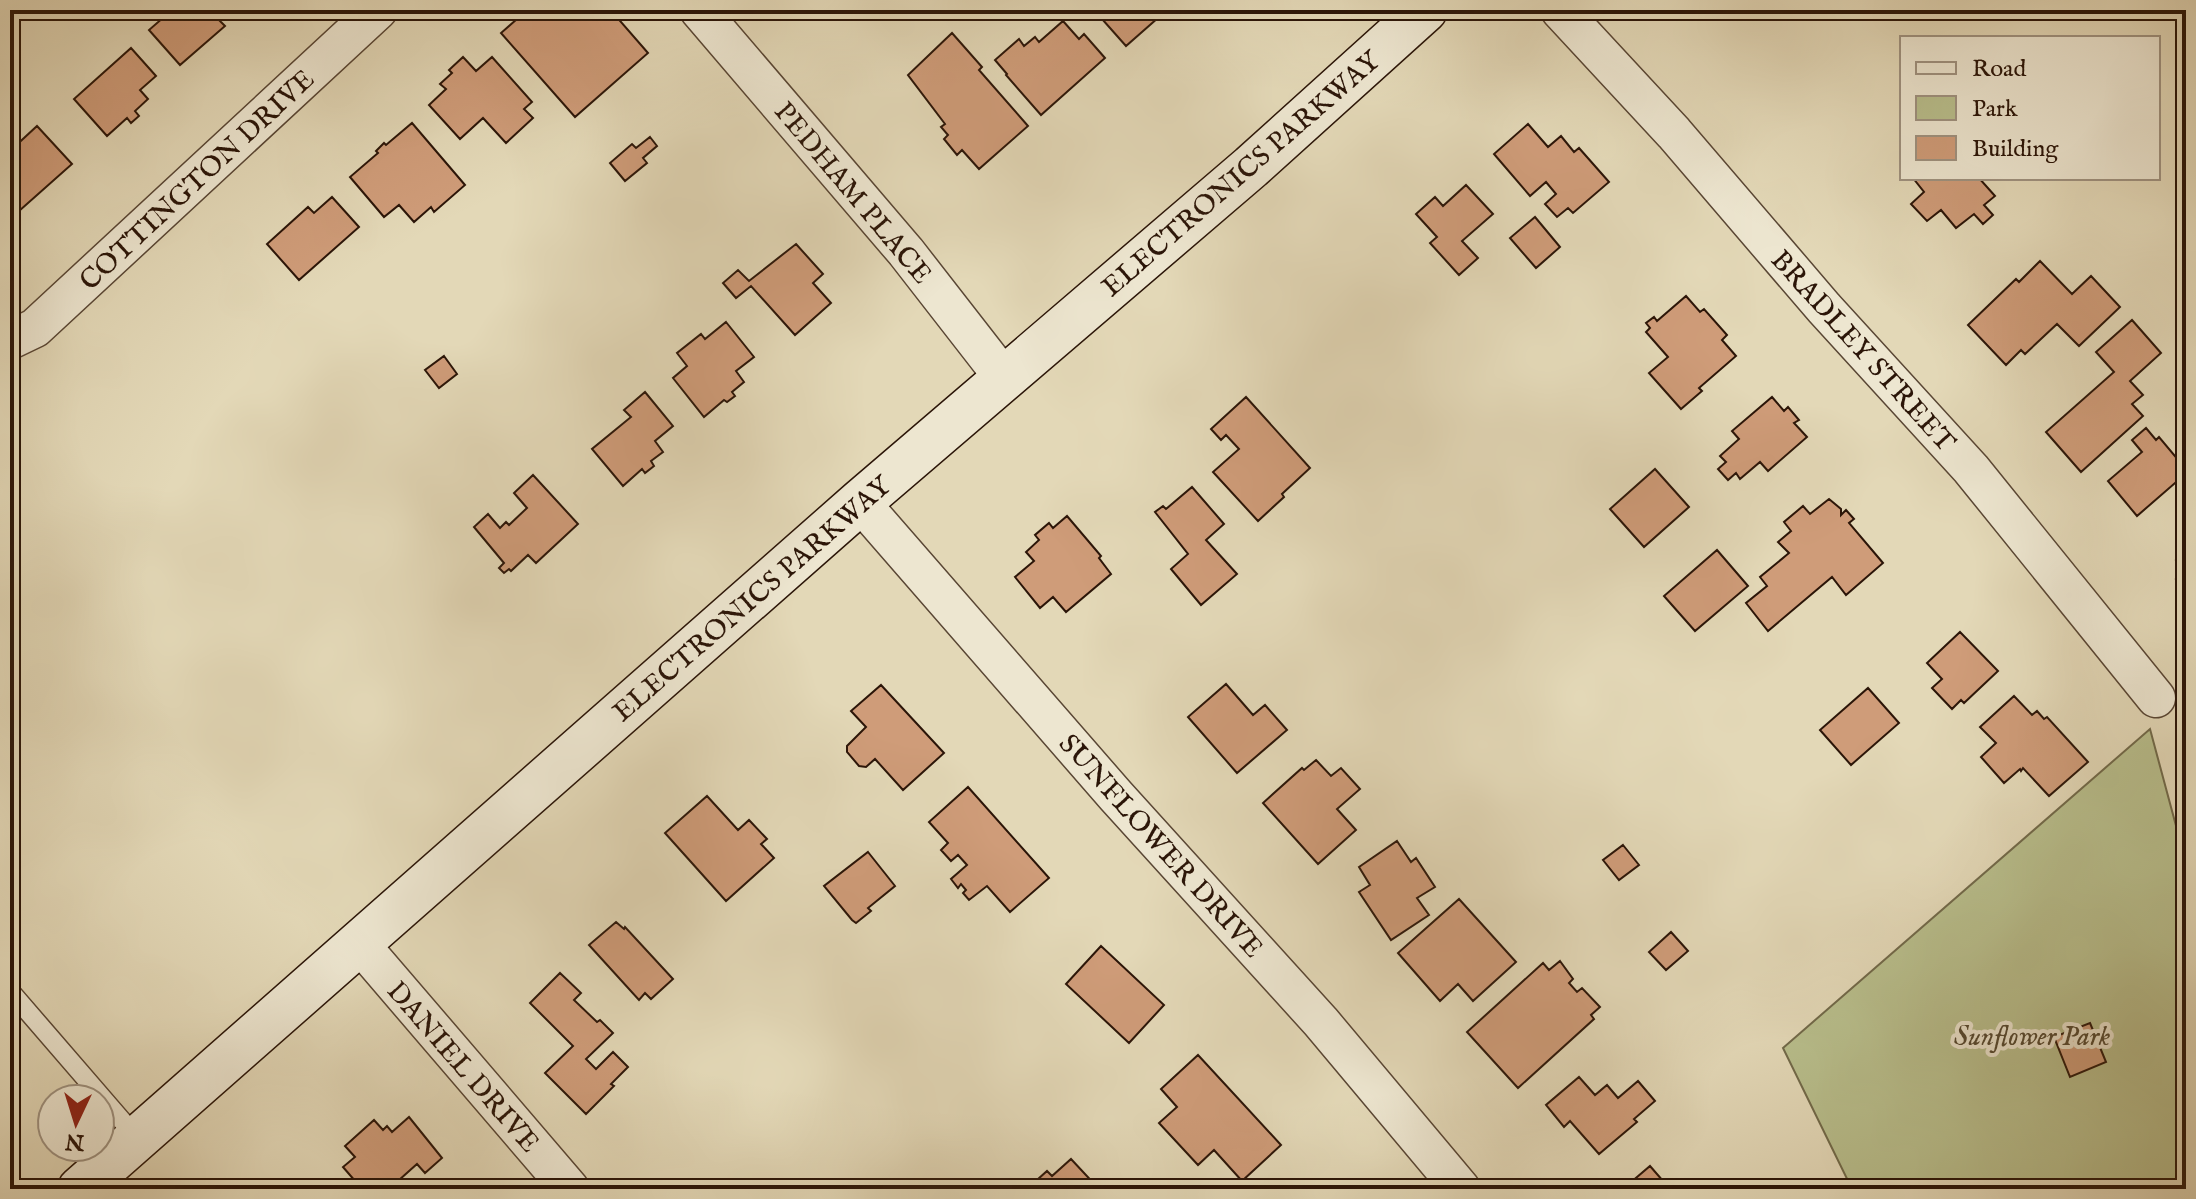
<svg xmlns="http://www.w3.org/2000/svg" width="2196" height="1199" font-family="'IM FELL English',serif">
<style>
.green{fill:#b8be8c;stroke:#726a4a;stroke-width:2}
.building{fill:#cf9c79;stroke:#2b1508;stroke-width:2}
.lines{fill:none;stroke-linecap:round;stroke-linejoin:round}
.lane-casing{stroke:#594634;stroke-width:21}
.street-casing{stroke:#594634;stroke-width:41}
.secondary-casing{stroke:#2b1508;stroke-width:47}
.lane{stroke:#ede6d0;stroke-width:18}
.street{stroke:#ede6d0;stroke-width:38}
.secondary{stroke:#ede6d0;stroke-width:44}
.labels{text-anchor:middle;stroke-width:8;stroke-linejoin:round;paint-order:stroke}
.street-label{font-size:28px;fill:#2b1508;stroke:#ede6d0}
.park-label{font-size:28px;font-style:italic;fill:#554830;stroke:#ede6d0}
</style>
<rect width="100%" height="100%" fill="#e3d8b7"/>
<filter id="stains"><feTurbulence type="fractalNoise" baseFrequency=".0025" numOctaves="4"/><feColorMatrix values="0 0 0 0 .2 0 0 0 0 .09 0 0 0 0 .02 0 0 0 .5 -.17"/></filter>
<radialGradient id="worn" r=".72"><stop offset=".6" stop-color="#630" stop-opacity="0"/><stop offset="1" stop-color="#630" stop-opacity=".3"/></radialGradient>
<!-- green -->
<path class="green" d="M2150,729l36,134v326h-334l-69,-141z"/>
<!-- building -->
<path class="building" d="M172,10h61l-13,11 5,5 -45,39 -31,-35z
M536,10h69l6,8 4,-3 33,38 -73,64 -74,-84 24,-21 4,4z
M1094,10h73l-41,36z
M1063,21l16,18 5,-5 21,24 -64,57 -35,-40 1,-1 -12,-14 24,-21 5,7 11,-9 4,5z
M952,33l30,34 -3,3 49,56 -49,43 -17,-19 -5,5 -13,-16 4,-4 -7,-8 4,-3 -37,-49z
M131,48l25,28 -16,14 8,9 -13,12 4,5 -8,7 -4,-5 -20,18 -33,-37z
M463,57l13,14 16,-14 40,45 -8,7 9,9 -27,25 -23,-25 -23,21 -31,-34 17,-16 -6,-5 12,-11 -3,-3z
M412,123l53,62 -31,27 -3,-5 -17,15 -15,-17 -15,12 -34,-40 28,-24 -2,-2 8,-8 2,2z
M1528,124l20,23 13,-11 13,16 5,-4 30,34 -36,31 -5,-5 -11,9 -12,-13 11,-10 -10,-12 -16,14 -36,-42z
M37,126l35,38 -62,55v-68z
M650,137l7,9 -14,12 4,5 -22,18 -15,-18 22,-19 4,4z
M1913,178h66l16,18 -11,9 9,10 -10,9 -9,-10 -18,14 -15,-18 -14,11 -16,-17 13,-12z
M1466,185l27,29 -31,27 16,17 -19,17 -29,-32 7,-6 -21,-23 19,-17 8,9z
M332,197l27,30 -60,53 -32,-36 41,-37 6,6z
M1535,217l25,30 -24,21 -26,-30z
M796,244l27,30 -10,9 18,20 -36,32 -44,-49 -15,12 -13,-15 15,-13 11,11z
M2040,261l32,33 19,-18 29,31 -41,39 -22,-22 -32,30 -4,-4 -15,15 -38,-40 48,-46 3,3z
M1686,296l14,16 4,-3 23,26 -5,5 14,16 -37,32 3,3 -21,18 -32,-36 19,-16 -22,-25 4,-4 -4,-5 8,-6 3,4z
M2132,320l29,33 -31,28 13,14 -11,9 11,12 -62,56 -35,-40 68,-60 -18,-20z
M726,322l28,35 -18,14 8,11 -12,10 3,4 -8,6 -3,-2 -20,17 -31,-39 14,-12 -10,-13 24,-19 4,5z
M444,356l13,18 -18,14 -14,-18z
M645,392l28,34 -18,15 8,11 -12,9 3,5 -9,7 -3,-4 -19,17 -31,-37 39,-32 -7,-7z
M1246,397l64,71 -28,26 2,3 -26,24 -45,-49 26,-23 -13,-14 -5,5 -10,-11z
M1772,397l12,14 4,-4 11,13 -5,3 13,14 -39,34 -8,-9 -20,17 -4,-6 -8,7 -10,-11 8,-7 -6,-6 19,-17 -7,-8z
M2146,428l10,12 3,-3 26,31 -7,5 4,4 -45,39 -29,-35 34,-29 -10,-12z
M1655,469l34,38 -45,40 -34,-38z
M533,475l45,49 -42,39 -8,-8 -17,16 -2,-2 -5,4 -5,-5 5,-5 -30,-36 14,-13 12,14 6,-6 3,3 18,-17 -13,-15z
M1192,487l32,37 -18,16 31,34 -36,31 -30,-36 17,-15 -33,-42 8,-6 3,3z
M1829,499l12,10v6l5,-5 8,9 -5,4 34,40 -37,32 -14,-18 -64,54 -22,-28 21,-17 -7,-9 29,-24 -11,-11 13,-11 -7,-9 19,-16 7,8z
M1067,516l34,40 -2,2 12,16 -45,38 -13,-15 -13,11 -25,-31 19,-16 -8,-9 13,-12 -4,-5 14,-12 4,5z
M1717,550l31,36 -53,45 -31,-35z
M2186,551v38l-10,-10 9,-8 -9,-11z
M1960,632l38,39 -34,32 -3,-3 -9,9 -20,-21 10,-9 -15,-16z
M1226,684l27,31 12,-10 22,25 -50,43 -49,-56z
M881,685l63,68 -41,37 -28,-31 -9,8 -7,-1 -12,-14v-6l19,-19 -15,-16z
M1868,688l31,35 -48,42 -31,-35z
M2014,696l18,19 5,-4 7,8 3,-2 41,45 -39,34 -26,-28 -2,3 -1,-2 -16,14 -23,-26 15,-14 -16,-16z
M1316,760l15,16 10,-8 19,21 -23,20 19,21 -38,34 -55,-61 39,-35 2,2z
M968,787l81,91 -39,34 -23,-26 -18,14 -6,-7 3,-3 -5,-6 -3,4 -7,-9 16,-14 -9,-10 -7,6 -10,-11 7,-7 -19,-21z
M707,796l31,34 11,-10 18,19 -6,5 13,14 -48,43 -61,-68z
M1397,841l14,21 5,-4 19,29 -18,11 12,17 -38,25 -32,-48 11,-7 -11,-18z
M1623,845l16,20 -20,15 -16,-20z
M868,852l27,34 -27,22 3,3 -15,12 -4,-3 -28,-34z
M1459,899l57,63 -43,39 -15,-17 -18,17 -42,-48z
M616,922l8,7 1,-2 48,52 -22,20 -6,-6 -6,7 -50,-55z
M1671,932l17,19 -22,19 -17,-18z
M1101,946l63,59 -35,38 -63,-59z
M1560,961l13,18 -4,4 8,9 5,-4 18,19 -9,8 3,4 -76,69 -51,-56 76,-69 6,7z
M560,973l21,20 -7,7 23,22 3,-2 13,13 -27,26 10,10 17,-17 15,15 -17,17 3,2 -28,28 -41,-41 28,-27 -43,-43z
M2090,1023l16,39 -36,15 -16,-40z
M1198,1055l83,90 -39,36 -28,-31 -16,15 -39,-42 18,-16 -16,-18z
M1579,1077l16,18 12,-10 11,13 20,-17 17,20 -21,18 3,3 -38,32 -29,-33 -6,6 -18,-22z
M409,1117l33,41 -17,15 -8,-9 -28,25h-27l-19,-22 12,-10 -10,-11 29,-26 9,10 4,-4 5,6z
M1071,1159l28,30h-72l20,-18 5,5z
M1650,1166l20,23h-47z"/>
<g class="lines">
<defs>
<path id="lane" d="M10,991l127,147"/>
<path id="street" d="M699,10l207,242 98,126
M1560,10l114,123 150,175 147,161 185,229
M10,340l25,-12 343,-318
M860,502l256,294 205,226 140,167
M359,943l211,246"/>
<path id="secondary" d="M80,1189l780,-687 391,-335 174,-157"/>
</defs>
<!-- lane casing -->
<use href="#lane" class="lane-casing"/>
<!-- street casing -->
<use href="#street" class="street-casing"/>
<!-- secondary casing -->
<use href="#secondary" class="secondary-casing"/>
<!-- lane -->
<use href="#lane" class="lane"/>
<!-- street -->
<use href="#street" class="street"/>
<!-- secondary -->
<use href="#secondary" class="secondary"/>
</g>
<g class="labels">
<!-- street labels -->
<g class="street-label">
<text transform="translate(1240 173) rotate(-41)" y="10">ELECTRONICS PARKWAY</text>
<text transform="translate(196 179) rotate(-43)" y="10">COTTINGTON DRIVE</text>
<text transform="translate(854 192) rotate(50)" y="10">PEDHAM PLACE</text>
<text transform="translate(1864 350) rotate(48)" y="10">BRADLEY STREET</text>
<text transform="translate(751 598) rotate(-41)" y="10">ELECTRONICS PARKWAY</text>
<text transform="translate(1162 845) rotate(48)" y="10">SUNFLOWER DRIVE</text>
<text transform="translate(464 1066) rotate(49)" y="10">DANIEL DRIVE</text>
</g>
<!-- park labels -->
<g class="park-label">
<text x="2032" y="1045">Sunflower Park</text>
</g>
</g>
<!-- margin -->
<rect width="2196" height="1199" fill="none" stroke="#e3d8b7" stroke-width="40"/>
<rect x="12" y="12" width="2172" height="1175" fill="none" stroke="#2b1508" stroke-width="4"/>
<rect x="20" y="20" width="2156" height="1159" fill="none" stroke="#2b1508" stroke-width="2"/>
<!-- legend -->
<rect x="1900" y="36" width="260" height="144" fill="#ede6d0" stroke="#9f9280" stroke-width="2"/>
<rect x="1916" y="62" width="40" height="12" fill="#ede6d0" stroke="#9f9280" stroke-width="2"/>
<text x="1972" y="76" font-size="24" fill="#2b1508">Road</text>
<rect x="1916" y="96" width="40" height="24" fill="#b8be8c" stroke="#9f9280" stroke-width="2"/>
<text x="1972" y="116" font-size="24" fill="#2b1508">Park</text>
<rect x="1916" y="136" width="40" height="24" fill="#cf9c79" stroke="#9f9280" stroke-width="2"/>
<text x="1972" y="156" font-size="24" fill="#2b1508">Building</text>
<!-- north arrow -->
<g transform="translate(76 1123) rotate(184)"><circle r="38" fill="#ede6d0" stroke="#9f9280" stroke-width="2"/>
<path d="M0-6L14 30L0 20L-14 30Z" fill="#8f2418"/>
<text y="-12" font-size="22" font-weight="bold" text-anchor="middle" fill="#2b1508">N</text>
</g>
<rect width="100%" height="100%" filter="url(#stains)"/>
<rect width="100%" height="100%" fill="url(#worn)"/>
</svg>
